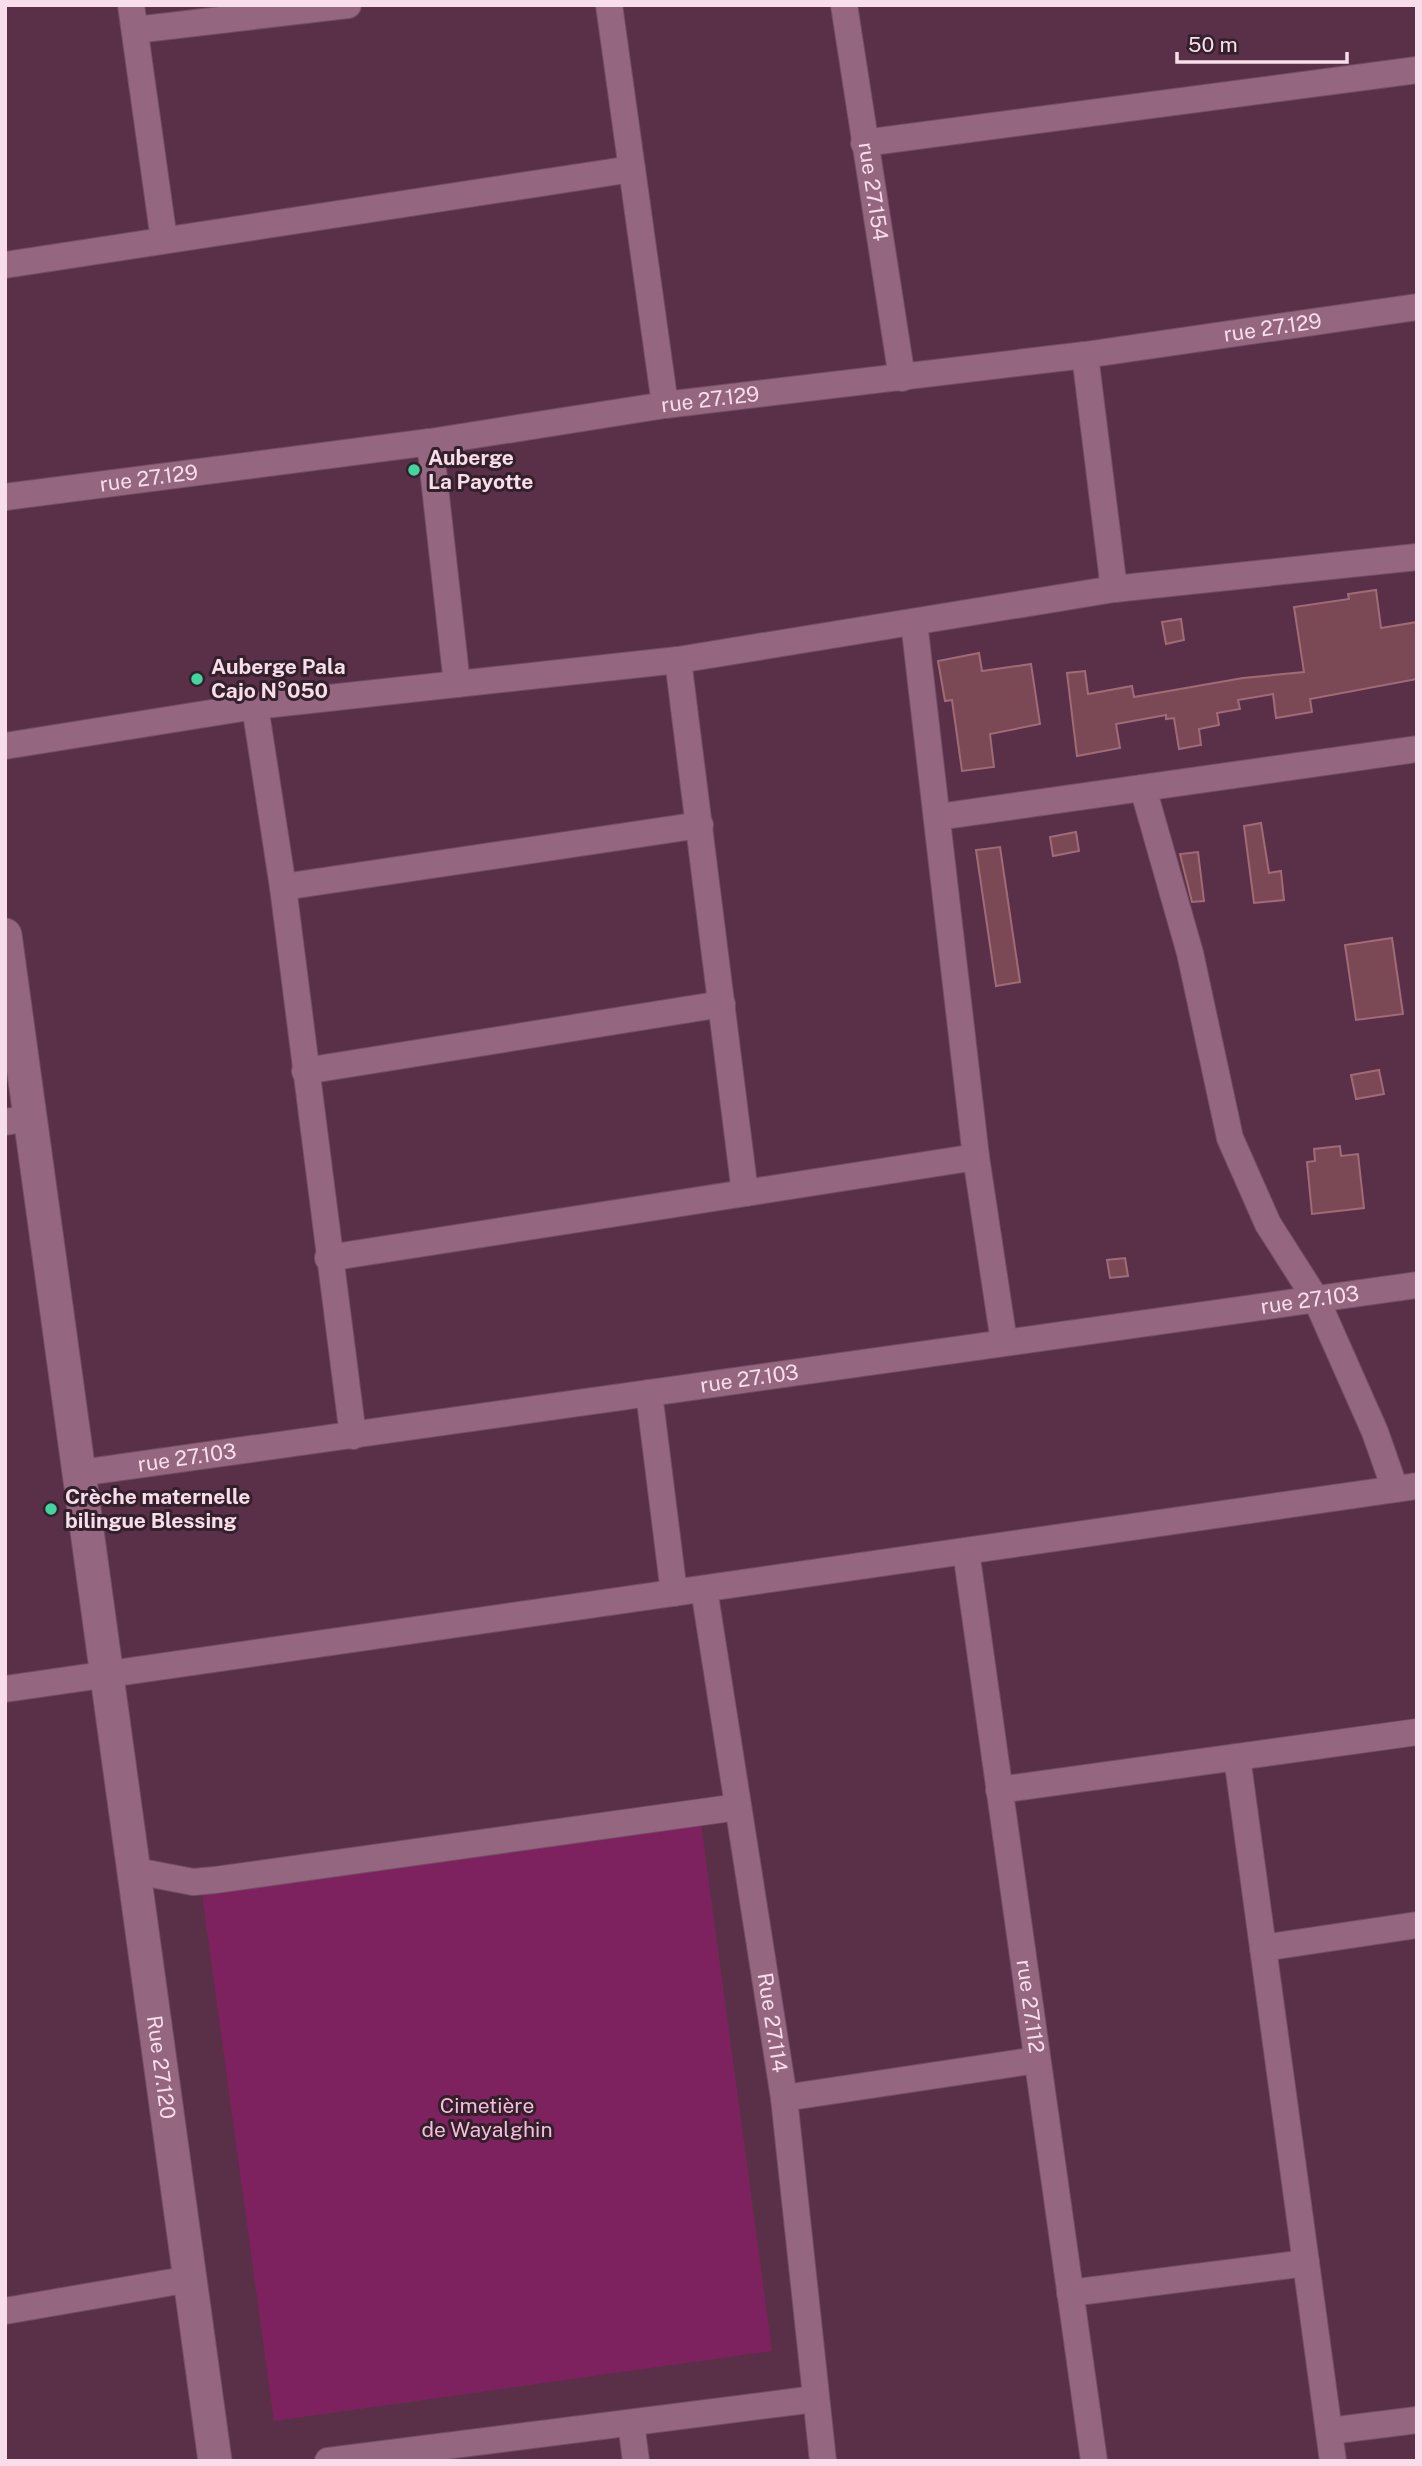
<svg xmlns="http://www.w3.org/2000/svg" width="1422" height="2466" font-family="'Public Sans',sans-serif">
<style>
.green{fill:#7e225f}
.building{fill:#7b4955;stroke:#a06b77;stroke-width:2}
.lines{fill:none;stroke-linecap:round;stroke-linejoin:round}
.minor-casing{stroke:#724e64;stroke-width:28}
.tertiary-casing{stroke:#724e64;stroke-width:35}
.minor{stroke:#956680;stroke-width:26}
.tertiary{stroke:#956680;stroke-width:33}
.poi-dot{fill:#43d4a0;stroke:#33202b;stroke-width:2.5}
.labels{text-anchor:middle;stroke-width:6;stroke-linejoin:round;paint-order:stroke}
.street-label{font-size:21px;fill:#f8ddeb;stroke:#33202b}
.poi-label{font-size:21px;font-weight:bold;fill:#f8ddeb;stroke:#33202b;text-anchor:start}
.park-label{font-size:21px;fill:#f5bddc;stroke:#33202b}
</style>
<rect width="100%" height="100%" fill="#5a3049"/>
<!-- green -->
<path class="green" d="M700,1816l72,535 -498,70 -73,-535z"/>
<!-- building -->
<path class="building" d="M1376,590l5,38 36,-6v57l-107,20 2,13 -36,6 -3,-24 -35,6 2,9 -23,4 2,12 -20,4 2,16 -22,4 -5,-31 -8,1v-4l-50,9 4,24 -43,8 -10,-83 18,-2 3,23 44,-8 2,11 109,-19 61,-6 -10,-65 55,-8 -1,-5z
M1181,619l3,21 -18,4 -4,-22z
M979,653l3,18 49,-7 9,60 -50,10 4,33 -32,4 -10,-71 -7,1 -7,-40z
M1261,823l8,50 12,-2 3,29 -30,3 -10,-77z
M1076,832l3,19 -26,5 -3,-19z
M1000,847l20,135 -24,4 -20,-136z
M1198,852l6,49 -12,1 -12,-48z
M1392,938l11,76 -47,6 -11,-75z
M1379,1070l5,24 -28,5 -5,-24z
M1340,1146l1,10 17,-2 6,54 -52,6 -5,-52 8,-1 -1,-12z
M1125,1258l3,18 -18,2 -3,-18z"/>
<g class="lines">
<defs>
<g id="minor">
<path d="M131,5l33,235"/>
<path d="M609,5l56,400"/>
<path id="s1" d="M844,5l58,373"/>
<path d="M135,30l213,-25"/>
<path d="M864,143l553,-73"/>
<path d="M5,265l627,-96"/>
<path d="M1085,355l29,234"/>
<path d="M430,442l27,242"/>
<path id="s2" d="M5,497l425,-55 235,-37 420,-50 332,-48"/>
<path d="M914,622l62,535 28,185"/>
<path d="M678,660l67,533"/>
<path d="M255,706l28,181 70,549"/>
<path d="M5,746l250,-40 423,-46 436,-71 303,-32"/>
<path d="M1143,788l47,165 40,185 38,86 49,77 58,131 20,57"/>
<path d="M938,817l479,-68"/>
<path d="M283,887l417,-62"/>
<path d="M305,1071l417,-67"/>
<path d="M5,1122l26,-4"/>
<path d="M328,1258l648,-101"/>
<path d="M649,1393l25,200"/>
<path id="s3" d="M80,1473l1337,-188"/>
<path id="s4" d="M966,1551l128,910"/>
<path id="s5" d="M704,1589l80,509 39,363"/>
<path d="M5,1689l1412,-203"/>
<path d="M1237,1757l96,704"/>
<path d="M999,1790l418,-58"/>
<path d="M136,1871l57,11 22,-2 523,-73"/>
<path d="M1263,1948l154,-23"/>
<path d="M784,2098l253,-38"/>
<path d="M1070,2293l236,-30"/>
<path d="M5,2311l185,-32"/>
<path d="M631,2423l5,38"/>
<path d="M1329,2431l88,-11"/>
<path d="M328,2461l487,-62"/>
</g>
<g id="tertiary">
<path id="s6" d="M5,935l210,1526"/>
</g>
</defs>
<!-- minor casing -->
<use href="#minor" class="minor-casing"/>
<!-- tertiary casing -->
<use href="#tertiary" class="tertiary-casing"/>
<!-- minor -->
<use href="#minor" class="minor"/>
<!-- tertiary -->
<use href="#tertiary" class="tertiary"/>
</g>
<!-- markers -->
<g class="poi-dot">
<circle cx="414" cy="470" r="7"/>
<circle cx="197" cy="679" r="7"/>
<circle cx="51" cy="1509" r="7"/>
</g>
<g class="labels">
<!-- street labels -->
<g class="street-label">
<text dy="7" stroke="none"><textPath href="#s1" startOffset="189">rue 27.154</textPath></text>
<text dy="7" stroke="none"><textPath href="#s2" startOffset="1279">rue 27.129</textPath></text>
<text dy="7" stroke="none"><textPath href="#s2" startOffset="712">rue 27.129</textPath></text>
<text dy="7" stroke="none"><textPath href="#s2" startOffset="145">rue 27.129</textPath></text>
<text dy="7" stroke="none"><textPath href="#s3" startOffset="1242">rue 27.103</textPath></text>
<text dy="7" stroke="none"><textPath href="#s3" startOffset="676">rue 27.103</textPath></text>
<text dy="7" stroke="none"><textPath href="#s3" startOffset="108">rue 27.103</textPath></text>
<text dy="7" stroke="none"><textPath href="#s4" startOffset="460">rue 27.112</textPath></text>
<text dy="7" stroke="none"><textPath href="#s5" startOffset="439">Rue 27.114</textPath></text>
<text dy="7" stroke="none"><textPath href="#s6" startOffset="1143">Rue 27.120</textPath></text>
</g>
<!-- poi labels -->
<g class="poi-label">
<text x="428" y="465">Auberge<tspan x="428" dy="24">La Payotte</tspan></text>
<text x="211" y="674">Auberge Pala<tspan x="211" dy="24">Cajo N°050</tspan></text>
<text x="65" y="1504">Crèche maternelle<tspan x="65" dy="24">bilingue Blessing</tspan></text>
</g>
<!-- park labels -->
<g class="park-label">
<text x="487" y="2113">Cimetière<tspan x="487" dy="24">de Wayalghin</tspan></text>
</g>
</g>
<!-- border -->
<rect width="1422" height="2466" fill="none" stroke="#f8ddeb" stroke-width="14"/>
<!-- scale -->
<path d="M1177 52v10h170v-10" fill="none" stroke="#f8ddeb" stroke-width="3.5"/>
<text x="1188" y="52" font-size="21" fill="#f8ddeb" stroke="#33202b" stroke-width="5" paint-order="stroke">50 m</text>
</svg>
